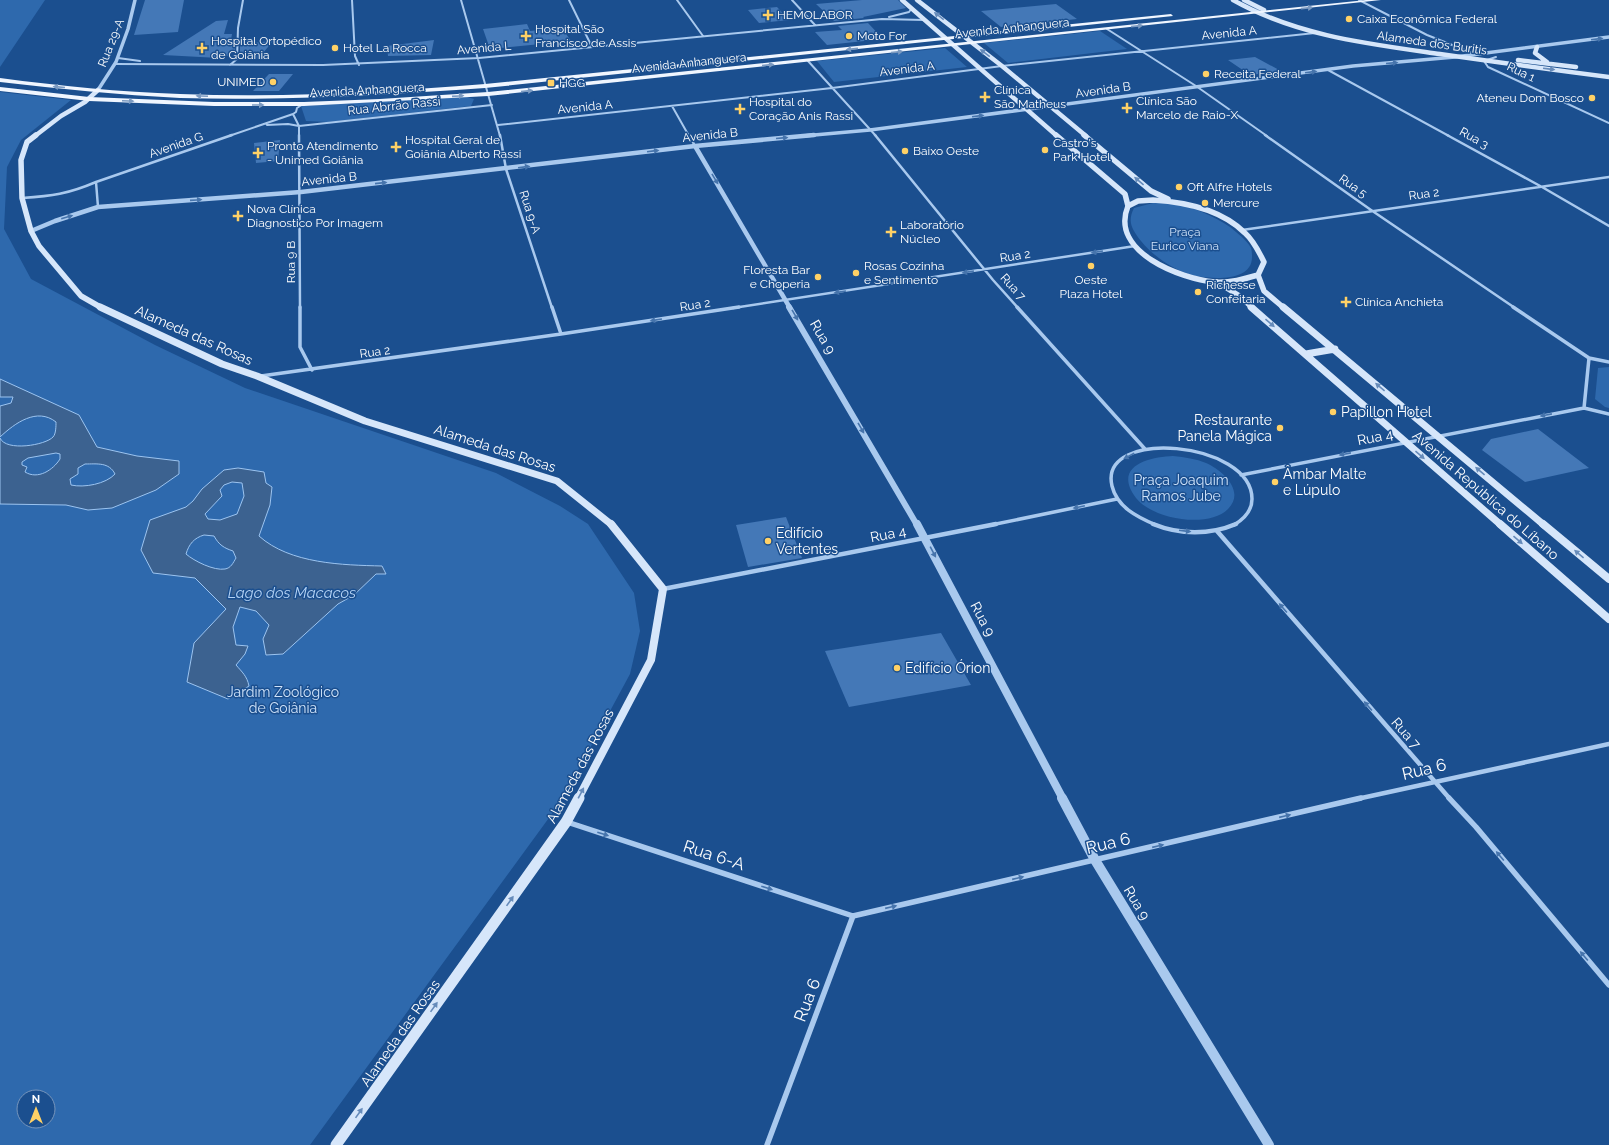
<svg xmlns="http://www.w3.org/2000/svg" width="1609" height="1145" font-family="Raleway,sans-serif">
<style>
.green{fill:#2e69ad;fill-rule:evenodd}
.water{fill:#3c6290;stroke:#9cc4f0;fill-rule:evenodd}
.building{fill:#4478b7}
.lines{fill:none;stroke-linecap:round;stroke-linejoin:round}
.minor-far4{stroke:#a9c9ee;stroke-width:2}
.minor-far3{stroke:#a9c9ee;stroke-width:2.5}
.minor-far2{stroke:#a9c9ee;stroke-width:3.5}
.minor-far1{stroke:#a9c9ee;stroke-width:4.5}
.minor{stroke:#a9c9ee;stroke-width:5.5}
.tertiary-far4{stroke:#a9c9ee;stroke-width:3.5}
.tertiary-far3{stroke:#a9c9ee;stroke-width:4.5}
.tertiary-far2{stroke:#a9c9ee;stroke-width:6}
.tertiary-far1{stroke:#a9c9ee;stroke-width:8}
.tertiary{stroke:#a9c9ee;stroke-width:10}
.secondary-far4{stroke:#d6e6fa;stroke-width:4.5}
.secondary-far3{stroke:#d6e6fa;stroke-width:5.5}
.secondary-far2{stroke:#d6e6fa;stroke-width:7}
.secondary-far1{stroke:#d6e6fa;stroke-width:8}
.secondary{stroke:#d6e6fa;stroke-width:11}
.primary{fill:#f0f6ff;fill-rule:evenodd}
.oneway{fill:#7b9ac1}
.oneway2{fill:#668bba}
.oneway3{fill:#4674ac}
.poi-dot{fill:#ffd166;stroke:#1b4f8f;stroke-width:1.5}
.labels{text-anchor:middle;stroke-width:3;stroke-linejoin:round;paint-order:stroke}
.far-poi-label{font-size:12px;fill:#fff;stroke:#1b4f8f;text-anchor:start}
.far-street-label{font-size:12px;fill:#fff;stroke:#1b4f8f}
.far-park-label{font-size:12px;fill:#cfe3fa;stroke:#1b4f8f}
.street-label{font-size:14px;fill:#fff;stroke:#1b4f8f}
.poi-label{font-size:14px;fill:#fff;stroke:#1b4f8f;text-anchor:start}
.park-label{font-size:14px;fill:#cfe3fa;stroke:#1b4f8f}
.water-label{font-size:15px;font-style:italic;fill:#b5d3f5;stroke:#1b4f8f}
.near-street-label{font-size:17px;fill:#fff;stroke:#1b4f8f}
</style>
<rect width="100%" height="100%" fill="#1b4f8f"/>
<!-- green -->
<path class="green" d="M0,0h45l-45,67z
M1100,31l27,18 -119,14 -24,-20z
M945,48l22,19 -133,15 -17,-21z
M0,92l71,8 -50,40 -14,27 -3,62 27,50 124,66 90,43 251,85 64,33 28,18 46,69 6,38 -10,43 -68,126 -252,345h-310zM24,1097h24v24h-24z
M467,97l7,2 -3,7 -143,16 -22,-1 -5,-15z
M1153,203c6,0 14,-1 21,0 19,4 40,13 56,24 7,6 17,13 21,21 1,3 1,7 1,9 0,25 -39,22 -56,19 -20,-4 -42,-19 -55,-35 -9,-12 -14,-19 -7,-33z
M1609,367v41l-4,-1 -10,-8 3,-31z
M1173,456c12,1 23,3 33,7 16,7 40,28 22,46 -20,20 -76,10 -92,-11 -24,-32 13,-41 37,-42z"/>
<!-- water -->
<path class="water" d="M0,379l79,36 18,32 40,9 42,5v13l-23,16 -44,18 -24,2 -22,-5 -66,-1v-66c6,14 46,7 53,-1 3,-3 3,-11 3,-15 -19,-15 -41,1 -56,15v-31l11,-3 2,-6h-13zM56,453l4,1v5c-7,11 -22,21 -35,13l2,-5 -5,-2v-3l6,-4zM85,464c12,0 24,-2 30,10 -9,10 -31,14 -44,11l-1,-6 8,-5v-6z
M238,468l26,4 2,11 6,4 -2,18 -11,31c31,28 84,29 123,30l4,8h-10l-22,21 -16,9 -55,50 -17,1 -3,-16 6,-14 -13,-14 -16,-4 -7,20 3,18 12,1 -3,8 -9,11c6,7 11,11 13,21l-21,13 -41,-17 7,-39 32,-34 -31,-31 -42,-5 -12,-23 9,-30 36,-13 7,-6 9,-12 22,-19zM232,482l10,1 2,13 -7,18 -17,6 -12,-1 -3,-5 17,-18 -2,-6 4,-5zM204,535l10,1c5,9 10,12 19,15l3,7c-3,5 -5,10 -11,11 -11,2 -31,-8 -39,-15 3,-10 8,-16 18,-19z"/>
<!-- building -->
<path class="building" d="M145,0h39l-6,32 -44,3z
M862,0h36l8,8 -43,9 1,1 -30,3 -18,-17z
M1056,4l21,15 -76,8 -20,-16z
M777,7l12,13 -30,3 -11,-13z
M228,20l-4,14h8l-2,11h5v8l-6,-2 -1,5h-6l-3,2 -56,-3 53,-34z
M868,23l15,16 -56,6 -12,-13 27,-2 -4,-4z
M527,24l3,7 32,-3 9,13 -81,8 -7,-20z
M434,40l-3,15 -43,1 -1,-10z
M273,41l-15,18 -18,-4v-11z
M1255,57l26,14 -31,4 -22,-15z
M269,74h24l-14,17h-26z
M280,140l-2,21 -22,2 -2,-20z
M1538,429l51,39 -64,14 -43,-32 9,-11z
M786,517l16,41 -54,9 -12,-42z
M941,633l30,52 -122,22 -24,-56z"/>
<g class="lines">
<!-- minor-far4 -->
<path class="minor-far4" d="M352,0l3,56 4,9
M461,0l39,136
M569,0l23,47
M677,0l26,36
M792,0l23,25
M1359,0l68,35 48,19
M889,17l20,-5 3,-4
M1107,29l89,57 71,50
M1496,57l-12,4 4,6 121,56
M118,58l22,3
M808,61l68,75
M115,64l208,1 156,-7 403,-39 42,1
M230,65l7,-6 1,-31 5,-28
M1328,70l121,66
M672,106l17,30
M293,114l6,12v10
M293,114l3,-2 1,-4 6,-4
M267,125l21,-1 11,2 193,-21
M498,125l334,-37 170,-22 313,-33
M229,136l64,-22"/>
<!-- minor-far3 -->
<path class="minor-far3" d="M299,135l1,173
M500,135l6,34 46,139
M689,135l6,11
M875,135l118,145 25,28
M1265,135l106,75 144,98
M1447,135l95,52 67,39
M22,198c30,-2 46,-4 74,-16
M98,207l-2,-25 136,-47
M1242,230l367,-53
M733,308l402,-62"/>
<!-- minor-far2 -->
<path class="minor-far2" d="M300,307v40l12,23
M552,307l9,27
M1017,307l128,142
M1513,307l76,51 20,4
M1589,358l-5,50 25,6
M261,376l300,-42 178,-27
M1241,475l343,-67
M991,525l126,-26
M1156,525c-19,-8 -39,-18 -44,-39 -14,-59 140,-45 140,13 0,12 -8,20 -18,26"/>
<!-- minor-far1 -->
<path class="minor-far1" d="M1153,524c27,11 57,11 83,0
M1217,531l233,268
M663,589l333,-65
M1357,799l252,-55"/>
<!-- minor -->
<path class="minor" d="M1449,798l27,29 133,158
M567,822l286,94
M853,916l508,-118
M767,1145l86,-229"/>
<!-- tertiary-far4 -->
<path class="tertiary-far4" d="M98,90l18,-28 12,-33 7,-29
M803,136l67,-6 483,-64 102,-9 154,-20"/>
<!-- tertiary-far3 -->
<path class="tertiary-far3" d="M695,146l95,162
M31,231l24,-10 43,-14 203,-15 394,-46 119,-11"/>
<!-- tertiary-far2 -->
<path class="tertiary-far2" d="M789,307l128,218"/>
<!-- tertiary-far1 -->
<path class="tertiary-far1" d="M917,524l146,275"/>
<!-- tertiary -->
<path class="tertiary" d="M1062,798l33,62 174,285"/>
<!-- secondary-far4 -->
<path class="secondary-far4" d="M902,0l155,136
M917,0l85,66 84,70
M1233,0c64,36 136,44 207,54 56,8 113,16 169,23
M1244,0l20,10
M1537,47l-2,6 12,9
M1518,60l58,7
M35,136l26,-20 24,-14 13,-12"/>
<!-- secondary-far3 -->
<path class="secondary-far3" d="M36,135l-9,7 -6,18 1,38 9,33 8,15 42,50 21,12
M1056,135l69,59 3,12
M1084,135l67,56 17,8
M1153,200c32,2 69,10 92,33 9,8 14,19 19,29l-6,13c-14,4 -28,8 -43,7 -34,-3 -106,-30 -87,-76l10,-5z
M1258,275l6,16 20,17
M1217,282l21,13 15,13"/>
<!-- secondary-far2 -->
<path class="secondary-far2" d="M100,307l122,57 35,12 108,45 192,60 55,44
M1251,307l250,218
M1283,307l261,218
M1306,354l29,-5"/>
<!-- secondary-far1 -->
<path class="secondary-far1" d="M1500,524l109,95
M1543,524l66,55
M578,799l73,-139 12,-71 -52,-65"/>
<!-- secondary -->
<path class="secondary" d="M336,1145l230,-323 13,-24"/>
<!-- primary -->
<path class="primary" d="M1366,0h15l-893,96 -184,10h-90l-125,-5 -89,-10v-4l89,10 125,5h90l76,-3 108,-7z
M1171,14l2,2 -688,72c-101,7 -203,13 -305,10 -60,-3 -120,-9 -180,-16v-4c60,8 120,14 180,16 102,4 204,-2 305,-10z"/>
</g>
<!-- one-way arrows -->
<defs><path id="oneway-solid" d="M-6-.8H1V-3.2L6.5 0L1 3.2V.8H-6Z"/></defs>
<g class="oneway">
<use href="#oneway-solid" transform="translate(1307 8) rotate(-6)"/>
<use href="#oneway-solid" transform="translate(1137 26) rotate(-6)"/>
<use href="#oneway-solid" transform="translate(852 49) rotate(174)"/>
<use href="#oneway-solid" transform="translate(897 52) rotate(-6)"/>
<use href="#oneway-solid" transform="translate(768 65) rotate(-6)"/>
<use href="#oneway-solid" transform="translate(59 87) rotate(-175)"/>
<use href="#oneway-solid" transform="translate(527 91) rotate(-6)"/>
<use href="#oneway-solid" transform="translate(202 96) rotate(-178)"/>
<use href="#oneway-solid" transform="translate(458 96) rotate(-4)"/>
<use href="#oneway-solid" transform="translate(128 101) rotate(3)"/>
<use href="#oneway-solid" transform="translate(258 105)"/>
</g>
<g class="oneway2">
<use href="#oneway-solid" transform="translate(939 16) rotate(-142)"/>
<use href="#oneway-solid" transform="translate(985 53) rotate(-143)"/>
<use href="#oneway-solid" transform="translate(1549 69) rotate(7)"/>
<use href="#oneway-solid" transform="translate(1139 181) rotate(-140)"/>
<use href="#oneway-solid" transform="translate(1270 323) rotate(41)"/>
<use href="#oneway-solid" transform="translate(1380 387) rotate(-140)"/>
<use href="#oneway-solid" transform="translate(1420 455) rotate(41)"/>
<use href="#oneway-solid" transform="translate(1480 471) rotate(-140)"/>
<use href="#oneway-solid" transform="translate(1518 540) rotate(41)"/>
<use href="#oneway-solid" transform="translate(1579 554) rotate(-140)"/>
<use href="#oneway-solid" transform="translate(581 793) rotate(-62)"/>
<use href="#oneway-solid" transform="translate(510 901) rotate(-55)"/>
<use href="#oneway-solid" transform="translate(434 1007) rotate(-55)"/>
<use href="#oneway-solid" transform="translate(359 1113) rotate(-55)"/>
</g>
<g class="oneway3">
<use href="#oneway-solid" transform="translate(1597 39) rotate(-7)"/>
<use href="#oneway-solid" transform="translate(1392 63) rotate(-5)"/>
<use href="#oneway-solid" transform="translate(1311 72) rotate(-7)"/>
<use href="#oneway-solid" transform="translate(978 116) rotate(-7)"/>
<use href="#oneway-solid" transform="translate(782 138) rotate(-5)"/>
<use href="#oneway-solid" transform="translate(653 151) rotate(-7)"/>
<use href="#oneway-solid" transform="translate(524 167) rotate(-7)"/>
<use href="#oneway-solid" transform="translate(715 179) rotate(59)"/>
<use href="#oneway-solid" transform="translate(381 183) rotate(-6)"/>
<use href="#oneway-solid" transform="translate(196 200) rotate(-4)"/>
<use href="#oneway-solid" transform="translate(67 217) rotate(-16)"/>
<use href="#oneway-solid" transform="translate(1097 252) rotate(171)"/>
<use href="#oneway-solid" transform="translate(968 272) rotate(171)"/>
<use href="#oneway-solid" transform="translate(840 292) rotate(171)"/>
<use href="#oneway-solid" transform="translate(795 315) rotate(60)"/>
<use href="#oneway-solid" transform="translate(656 320) rotate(171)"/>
<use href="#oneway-solid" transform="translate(1546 415) rotate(169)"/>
<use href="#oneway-solid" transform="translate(861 428) rotate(60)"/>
<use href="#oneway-solid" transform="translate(1345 454) rotate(169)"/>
<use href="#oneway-solid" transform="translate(1129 456) rotate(152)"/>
<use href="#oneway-solid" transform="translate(1079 507) rotate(168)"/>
<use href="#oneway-solid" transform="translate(1185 531) rotate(7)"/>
<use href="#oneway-solid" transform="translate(933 552) rotate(62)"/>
<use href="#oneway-solid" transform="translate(1283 608) rotate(-131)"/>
<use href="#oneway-solid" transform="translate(1368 706) rotate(-131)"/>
<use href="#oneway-solid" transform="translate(1285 816) rotate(-13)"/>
<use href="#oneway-solid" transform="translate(603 834) rotate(18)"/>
<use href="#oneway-solid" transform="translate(1158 846) rotate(-13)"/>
<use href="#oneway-solid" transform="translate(1500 856) rotate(-130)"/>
<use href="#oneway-solid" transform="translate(1018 878) rotate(-13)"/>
<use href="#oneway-solid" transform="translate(767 888) rotate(18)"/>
<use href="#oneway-solid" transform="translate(891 907) rotate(-13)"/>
<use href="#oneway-solid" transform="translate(1584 956) rotate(-130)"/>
</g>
<!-- markers -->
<g class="poi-dot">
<path d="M766 9h4v4h4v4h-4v4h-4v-4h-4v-4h4z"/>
<circle cx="1349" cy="19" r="4"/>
<path d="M524 30h4v4h4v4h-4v4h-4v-4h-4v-4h4z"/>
<circle cx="849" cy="36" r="4"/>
<path d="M200 42h4v4h4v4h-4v4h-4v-4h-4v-4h4z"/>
<circle cx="335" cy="48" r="4"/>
<circle cx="1206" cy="74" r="4"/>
<circle cx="273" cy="82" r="4"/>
<rect x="547" y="79" width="8" height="8" rx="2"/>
<path d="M983 91h4v4h4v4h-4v4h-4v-4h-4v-4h4z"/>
<circle cx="1592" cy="98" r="4"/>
<path d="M1125 102h4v4h4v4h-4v4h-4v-4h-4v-4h4z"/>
<path d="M738 103h4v4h4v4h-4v4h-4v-4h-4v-4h4z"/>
<path d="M394 141h4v4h4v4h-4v4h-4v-4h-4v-4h4z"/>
<circle cx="1045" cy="150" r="4"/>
<circle cx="905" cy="151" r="4"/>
<path d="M256 147h4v4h4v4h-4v4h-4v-4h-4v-4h4z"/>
<circle cx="1179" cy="187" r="4"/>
<circle cx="1205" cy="203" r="4"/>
<path d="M236 210h4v4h4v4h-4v4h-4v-4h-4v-4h4z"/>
<path d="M889 226h4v4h4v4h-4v4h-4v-4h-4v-4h4z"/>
<circle cx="1091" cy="266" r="4"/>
<circle cx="856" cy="273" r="4"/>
<circle cx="818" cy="277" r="4"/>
<circle cx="1198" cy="292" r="4"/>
<path d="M1344 296h4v4h4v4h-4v4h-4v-4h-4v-4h4z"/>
<circle cx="1333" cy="412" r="4"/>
<circle cx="1280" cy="428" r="4"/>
<circle cx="1275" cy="482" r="4"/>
<circle cx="768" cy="541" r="4"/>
<circle cx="897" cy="668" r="4"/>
</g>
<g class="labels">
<!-- far-poi labels -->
<g class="far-poi-label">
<text x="777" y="19">HEMOLABOR</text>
<text x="1357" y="23">Caixa Econômica Federal</text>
<text x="535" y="33">Hospital São<tspan x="535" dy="14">Francisco de Assis</tspan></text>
<text x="857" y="40">Moto For</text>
<text x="211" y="45">Hospital Ortopédico<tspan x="211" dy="14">de Goiânia</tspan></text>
<text x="343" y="52">Hotel La Rocca</text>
<text x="1214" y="78">Receita Federal</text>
<text x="265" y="86" text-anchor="end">UNIMED</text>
<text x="559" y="87">HGG</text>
<text x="994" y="94">Clínica<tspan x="994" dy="14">São Matheus</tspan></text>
<text x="1584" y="102" text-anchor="end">Ateneu Dom Bosco</text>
<text x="1136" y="105">Clínica São<tspan x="1136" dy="14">Marcelo de Raio-X</tspan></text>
<text x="749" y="106">Hospital do<tspan x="749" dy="14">Coração Anis Rassi</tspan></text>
<text x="405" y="144">Hospital Geral de<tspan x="405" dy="14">Goiânia Alberto Rassi</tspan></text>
<text x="1053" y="147">Castro's<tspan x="1053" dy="14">Park Hotel</tspan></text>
<text x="267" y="150">Pronto Atendimento<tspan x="267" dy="14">- Unimed Goiânia</tspan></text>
<text x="913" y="155">Baixo Oeste</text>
<text x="1187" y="191">Oft Alfre Hotels</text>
<text x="1213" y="207">Mercure</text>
<text x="247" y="213">Nova Clínica<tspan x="247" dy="14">Diagnostico Por Imagem</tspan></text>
<text x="900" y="229">Laboratório<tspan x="900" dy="14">Núcleo</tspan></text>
<text x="864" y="270">Rosas Cozinha<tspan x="864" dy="14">e Sentimento</tspan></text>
<text x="810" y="274" text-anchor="end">Floresta Bar<tspan x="810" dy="14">e Choperia</tspan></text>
<text x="1091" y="284" text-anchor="middle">Oeste<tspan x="1091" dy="14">Plaza Hotel</tspan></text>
<text x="1206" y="289">Richesse<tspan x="1206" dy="14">Confeitaria</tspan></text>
<text x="1355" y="306">Clínica Anchieta</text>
</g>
<!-- far-street labels -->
<g class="far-street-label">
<text transform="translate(1012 28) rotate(-6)" y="4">Avenida Anhanguera</text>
<text transform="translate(1229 33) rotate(-6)" y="4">Avenida A</text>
<text transform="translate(111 43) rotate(-68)" y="4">Rua 29-A</text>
<text transform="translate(1432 43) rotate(8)" y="4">Alameda dos Buritis</text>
<text transform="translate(484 48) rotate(-5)" y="4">Avenida L</text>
<text transform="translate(689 63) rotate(-6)" y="4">Avenida Anhanguera</text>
<text transform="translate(907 69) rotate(-7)" y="4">Avenida A</text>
<text transform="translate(1521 72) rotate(25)" y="4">Rua 1</text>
<text transform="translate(367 90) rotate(-3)" y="4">Avenida Anhanguera</text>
<text transform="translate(1103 90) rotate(-8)" y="4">Avenida B</text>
<text transform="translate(394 106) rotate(-6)" y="4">Rua Abrrão Rassi</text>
<text transform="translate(585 107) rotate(-6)" y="4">Avenida A</text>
<text transform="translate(710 135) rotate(-6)" y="4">Avenida B</text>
<text transform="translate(1474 138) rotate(29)" y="4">Rua 3</text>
<text transform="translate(176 145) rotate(-19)" y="4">Avenida G</text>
<text transform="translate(329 179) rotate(-6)" y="4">Avenida B</text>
<text transform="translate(1353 186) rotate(35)" y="4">Rua 5</text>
<text transform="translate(1424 194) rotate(-8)" y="4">Rua 2</text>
<text transform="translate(530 212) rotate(72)" y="4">Rua 9-A</text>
<text transform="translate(1015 256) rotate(-9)" y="4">Rua 2</text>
<text transform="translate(291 262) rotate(-90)" y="4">Rua 9 B</text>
<text transform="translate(1013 287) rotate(48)" y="4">Rua 7</text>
<text transform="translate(695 305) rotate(-9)" y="4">Rua 2</text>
<text transform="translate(375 352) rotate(-8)" y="4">Rua 2</text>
</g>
<!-- far-park labels -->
<g class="far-park-label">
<text x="1185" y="236">Praça<tspan x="1185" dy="14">Eurico Viana</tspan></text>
</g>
<!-- street labels -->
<g class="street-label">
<text transform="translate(194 335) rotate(24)" y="5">Alameda das Rosas</text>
<text transform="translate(823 337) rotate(60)" y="5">Rua 9</text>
<text transform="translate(1375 437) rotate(-11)" y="5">Rua 4</text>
<text transform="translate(495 448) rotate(18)" y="5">Alameda das Rosas</text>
<text transform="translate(1486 495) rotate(41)" y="5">Avenida República do Líbano</text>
<text transform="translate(888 534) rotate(-11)" y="5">Rua 4</text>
<text transform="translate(983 619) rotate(62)" y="5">Rua 9</text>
<text transform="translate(1406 733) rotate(49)" y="5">Rua 7</text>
<text transform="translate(580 766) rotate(-62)" y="5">Alameda das Rosas</text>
<text transform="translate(1137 903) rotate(59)" y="5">Rua 9</text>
<text transform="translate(400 1033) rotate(-55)" y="5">Alameda das Rosas</text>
</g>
<!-- poi labels -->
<g class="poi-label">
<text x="1341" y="417">Papillon Hotel</text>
<text x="1272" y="425" text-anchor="end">Restaurante<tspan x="1272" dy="16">Panela Mágica</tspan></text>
<text x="1283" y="479">Âmbar Malte<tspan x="1283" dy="16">e Lúpulo</tspan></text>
<text x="776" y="538">Edifício<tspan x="776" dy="16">Vertentes</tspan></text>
<text x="905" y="673">Edifício Órion</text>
</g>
<!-- park labels -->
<g class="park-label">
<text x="1181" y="485">Praça Joaquim<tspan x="1181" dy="16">Ramos Jube</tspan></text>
<text x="283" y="697">Jardim Zoológico<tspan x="283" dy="16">de Goiânia</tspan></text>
</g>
<!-- water labels -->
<g class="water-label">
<text x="292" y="598">Lago dos Macacos</text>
</g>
<!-- near-street labels -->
<g class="near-street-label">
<text transform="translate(1424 769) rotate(-13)" y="6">Rua 6</text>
<text transform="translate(1108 843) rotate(-13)" y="6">Rua 6</text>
<text transform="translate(714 855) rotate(18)" y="6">Rua 6-A</text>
<text transform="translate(807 1000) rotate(-69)" y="6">Rua 6</text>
</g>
</g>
<!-- north arrow -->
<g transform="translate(36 1109)"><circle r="19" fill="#1b4f8f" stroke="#7695bc"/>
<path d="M0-3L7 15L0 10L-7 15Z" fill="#ffd166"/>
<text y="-6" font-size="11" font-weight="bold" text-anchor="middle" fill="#ffffff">N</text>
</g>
</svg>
